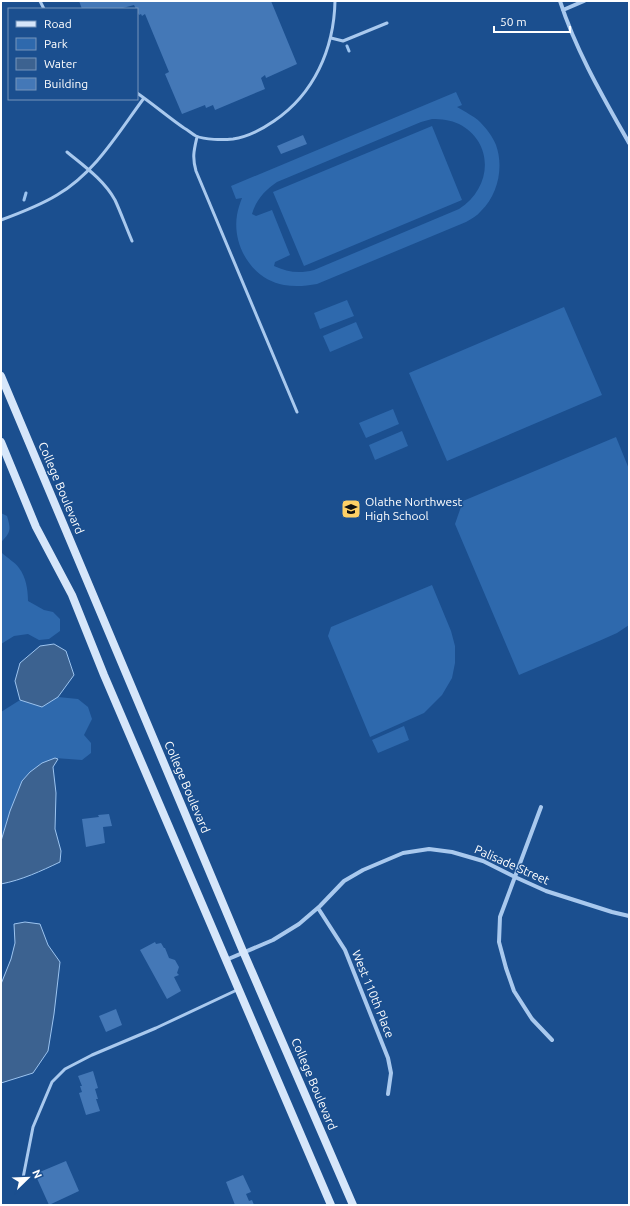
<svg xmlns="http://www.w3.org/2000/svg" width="630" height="1206" font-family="Ubuntu,sans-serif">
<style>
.green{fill:#2e69ad;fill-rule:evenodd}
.water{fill:#3c6290;stroke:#9cc4f0}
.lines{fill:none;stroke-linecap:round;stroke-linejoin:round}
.stream{stroke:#9cc4f0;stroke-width:3}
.building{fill:#4478b7}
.lane{stroke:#a9c9ee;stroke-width:3}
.street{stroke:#a9c9ee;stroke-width:4}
.secondary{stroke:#d6e6fa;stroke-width:8}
.labels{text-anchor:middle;stroke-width:3;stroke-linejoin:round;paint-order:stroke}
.street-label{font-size:12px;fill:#fff;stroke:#1b4f8f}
.poi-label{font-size:12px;fill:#fff;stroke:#1b4f8f;text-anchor:start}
</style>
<rect width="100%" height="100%" fill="#1b4f8f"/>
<!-- green -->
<path class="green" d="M456,92l6,13 -5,2c8,5 17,9 23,15 6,6 13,15 16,23 8,22 2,50 -15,66 -4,5 -10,8 -15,11l-149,62c-11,2 -22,3 -33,1 -32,-6 -52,-39 -47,-70 1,-6 3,-12 5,-17l-6,1 -5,-13zM432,119c9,0 19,1 27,5 36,19 33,64 0,85l-145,61c-15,4 -27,2 -40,-4l1,-4 15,-7 -18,-45 -16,6 -4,-2c4,-14 13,-24 25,-32l144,-60z
M432,126l30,74 -158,66 -31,-74z
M347,300l7,16 -34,13 -6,-16z
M564,307l38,88 -155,66 -38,-88z
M356,322l7,16 -33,14 -7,-16z
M393,409l6,15 -33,14 -7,-15z
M402,431l6,15 -33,14 -6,-15z
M616,437l13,32v156l-12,8 -18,8 -80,34 -64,-151 8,-23z
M1,513l6,3c4,13 4,17 -6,26z
M1,548l1,5c5,5 13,9 17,15 7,9 9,22 9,33l16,9 9,2 7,7v12l-11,8 -10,1 -11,-6 -14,2 -13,8z
M432,585l19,46 4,15v17l-3,15 -10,17 -18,18 -54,24 -42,-101 3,-9z
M58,697l20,2 10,8 4,12 -8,16 7,8v10l-9,7 -27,-2 -33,23 -12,30 -9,30v-129l19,-12 22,7z
M404,726l5,14 -31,13 -6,-13z"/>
<!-- water -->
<path class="water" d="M54,644l12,7 8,24 -16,22 -16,10 -22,-7 -5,-19 5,-18 20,-17z
M55,758l3,1 -5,8 3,26 -1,36 6,22 -1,11c-19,9 -38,18 -59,22v-43l9,-30 12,-30 8,-9 12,-9z
M25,922l15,2 8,21 12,17 -6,52 -6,37 -15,22 -32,10v-99l10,-25 4,-16 -1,-19z"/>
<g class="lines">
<!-- stream -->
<path class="stream" d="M347,46l2,5
M24,200l2,-7"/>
</g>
<!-- building -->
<path class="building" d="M79,1h192l26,63 -31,14 -1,-3 -4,3 4,11 -50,21 -2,-5 -7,3 -1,-3 -23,9 -17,-40 4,-2 -24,-58 -3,2 -1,-2 -2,1 -5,-10 -15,4h-37z
M303,135l4,9 -26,10 -4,-8z
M109,814l3,12 -9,1 2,16 -19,4 -4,-28 17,-2 -1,-2z
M155,942l1,2 5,-1 3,5h1l4,10 6,2 4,7 -2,6 2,2 -5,2 7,14 -14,8 -27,-49z
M116,1009l6,16 -16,7 -7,-16z
M93,1071l5,17 -3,1 3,10h-2l4,12 -14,4 -7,-22 3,-1 -2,-6h2l-4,-10z
M66,1161l13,30 -30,14 -14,-31z
M243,1175l8,17 -5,2 3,7 3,-1 2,5h-19l-9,-23z"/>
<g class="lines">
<!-- lane -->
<path class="lane" d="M40,1l4,8
M331,38l12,3 44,-18
M137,93c16,11 31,24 47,35 4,2 8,6 12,8 9,4 27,4 37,3 15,-2 28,-9 41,-18 40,-27 60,-72 61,-120
M197,137c-3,13 -5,20 -1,34l101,241
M67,152c17,14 37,28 48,48 6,13 11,27 17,41
M1,220c19,-7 38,-14 56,-25 38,-22 61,-62 87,-97
M22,1183l11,-56 19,-45 13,-13 27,-14 64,-27 83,-39"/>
<!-- street -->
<path class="street" d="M560,1c16,50 43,96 69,142
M563,10l21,-9
M541,807l-41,110 -1,25 7,26 8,23 18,28 20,21
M318,908l27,42 43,108 3,15 -3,21
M226,960l47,-20 26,-16 21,-18 24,-25 19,-11 40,-17 26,-4 23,3 31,9 32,16 31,14 66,21 17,4"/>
<!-- secondary -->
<path class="secondary" d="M1,376l241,573 111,256
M1,442l35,85 36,68 32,80 227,530"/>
</g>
<!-- icons -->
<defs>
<symbol id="school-square" viewBox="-11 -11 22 22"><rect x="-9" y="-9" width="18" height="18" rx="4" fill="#ffd166" stroke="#1b4f8f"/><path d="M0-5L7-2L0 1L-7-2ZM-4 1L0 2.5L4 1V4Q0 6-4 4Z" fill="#111"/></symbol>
</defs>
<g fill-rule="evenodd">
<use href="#school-square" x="340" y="498" width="22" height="22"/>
</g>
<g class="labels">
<!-- street labels -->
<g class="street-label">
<text transform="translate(61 488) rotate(67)" y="4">College Boulevard</text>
<text transform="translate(187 787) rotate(67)" y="4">College Boulevard</text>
<text transform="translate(512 865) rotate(24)" y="4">Palisade Street</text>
<text transform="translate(373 994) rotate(68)" y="4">West 110th Place</text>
<text transform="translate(314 1084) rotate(67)" y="4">College Boulevard</text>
</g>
<!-- poi labels -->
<g class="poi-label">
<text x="365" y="506">Olathe Northwest<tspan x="365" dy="14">High School</tspan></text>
</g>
</g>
<!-- border -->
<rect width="630" height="1206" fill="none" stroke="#ffffff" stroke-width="4"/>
<!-- legend -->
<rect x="8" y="8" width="130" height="92" fill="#1b4f8f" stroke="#7695bc"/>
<rect x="16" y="21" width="20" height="6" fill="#d6e6fa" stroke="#7695bc"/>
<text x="44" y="28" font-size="12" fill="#ffffff">Road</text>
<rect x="16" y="38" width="20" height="12" fill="#2e69ad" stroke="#7695bc"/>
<text x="44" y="48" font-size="12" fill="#ffffff">Park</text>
<rect x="16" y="58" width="20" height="12" fill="#3c6290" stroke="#7695bc"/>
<text x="44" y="68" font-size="12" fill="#ffffff">Water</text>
<rect x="16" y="78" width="20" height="12" fill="#4478b7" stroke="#7695bc"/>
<text x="44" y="88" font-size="12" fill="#ffffff">Building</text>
<!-- north arrow -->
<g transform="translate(28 1178) rotate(67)" stroke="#1b4f8f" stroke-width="3" paint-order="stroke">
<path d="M0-3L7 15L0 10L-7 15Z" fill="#ffffff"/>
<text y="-6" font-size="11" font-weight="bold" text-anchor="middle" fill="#ffffff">N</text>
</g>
<!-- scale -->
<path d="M494 26v6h76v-6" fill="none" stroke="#ffffff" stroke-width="2"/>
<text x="500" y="26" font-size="12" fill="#ffffff" stroke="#1b4f8f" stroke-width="3" paint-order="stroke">50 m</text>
</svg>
